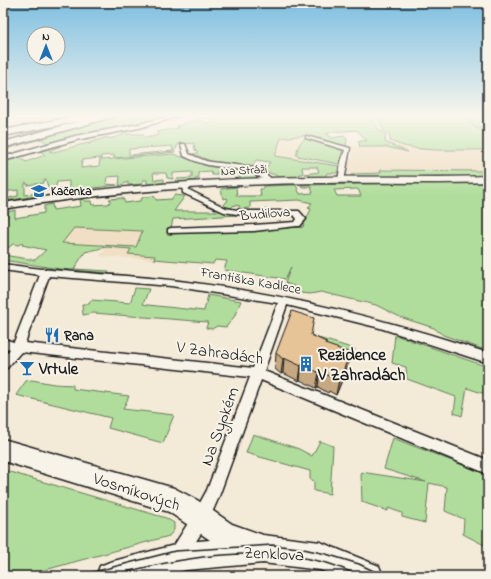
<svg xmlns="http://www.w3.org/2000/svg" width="491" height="579" font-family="'Indie Flower',sans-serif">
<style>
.built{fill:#f0dfc5}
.green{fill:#b0dd9c;stroke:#667c5c;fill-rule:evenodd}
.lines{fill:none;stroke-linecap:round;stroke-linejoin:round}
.street-casing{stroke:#1c1c1c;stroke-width:3}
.secondary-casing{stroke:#1c1c1c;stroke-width:3}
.primary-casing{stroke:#1c1c1c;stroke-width:3}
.highway-casing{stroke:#1c1c1c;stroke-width:3}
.street{fill:#f7f3e8;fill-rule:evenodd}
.secondary{fill:#f7f3e8;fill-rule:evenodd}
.primary{fill:#f7f3e8;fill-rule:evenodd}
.highway{fill:#f7f3e8;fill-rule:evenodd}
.tram{stroke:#1c1c1c;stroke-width:1.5}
.wall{fill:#c6a983;stroke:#1c1c1c}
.shaded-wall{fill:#a1896a;stroke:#1c1c1c}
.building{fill:#e6c498;stroke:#1c1c1c}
.labels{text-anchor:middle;stroke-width:4;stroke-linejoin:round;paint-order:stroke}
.far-street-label{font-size:12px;fill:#1c1c1c;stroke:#f7f3e8}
.far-poi-label{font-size:12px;font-weight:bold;fill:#1c1c1c;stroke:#f7f3e8;text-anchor:start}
.street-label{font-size:14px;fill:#1c1c1c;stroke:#f7f3e8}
.poi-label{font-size:14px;font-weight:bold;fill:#1c1c1c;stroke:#f7f3e8;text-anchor:start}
.near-street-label{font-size:17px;fill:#1c1c1c;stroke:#f7f3e8}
.near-poi-label{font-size:17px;font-weight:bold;fill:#1c1c1c;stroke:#f7f3e8;text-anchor:start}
</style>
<rect width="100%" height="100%" fill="#f4ead8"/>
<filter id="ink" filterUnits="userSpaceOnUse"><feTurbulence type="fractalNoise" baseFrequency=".025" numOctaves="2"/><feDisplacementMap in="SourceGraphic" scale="8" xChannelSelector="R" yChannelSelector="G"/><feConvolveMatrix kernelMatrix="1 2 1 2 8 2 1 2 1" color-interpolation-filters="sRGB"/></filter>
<g filter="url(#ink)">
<!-- built -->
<path class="built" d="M43,115h35l-61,9 5,-3z
M303,137l1,2 -4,5 5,12 -3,3 -27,-3 6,-18z
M351,146h48l29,4h60v21h-108l2,2 -35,1v-12l6,-4z
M74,228l68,3 -6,16 -74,-4z
M107,247l24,2 -1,2 29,2 -3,7 -56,-4z"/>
<!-- green -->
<path class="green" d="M122,115h54c-43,10 -86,16 -127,29l-8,-5 -38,11v-3z
M220,115h154l2,2 -2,4 4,8 8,6 -1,7 23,10 -21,-5h-27l-2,-6h9l-10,-11 -24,2 -7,2 7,4 11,-2 3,3 -1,7 -39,-11 -26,3 -6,18 64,10 -2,7h-10l-2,4h-15l-1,-3h-4l14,-2 -2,-5h-15l1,7h-4l1,3h-19l-17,-6 6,-9 -14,-2 -4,6 12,2 -4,2 -11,-2 1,-2 -4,-1 -2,2 -33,-6 -18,-7 5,-1 -3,-3 -1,-7 -17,2v3l-3,2 1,2 -61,6v-3l-13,1v4l72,-6 27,9 54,11 4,2 -4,2 -14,1v-5l-8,-2h-15v3h-5l-1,-4 -13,1 1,6 -4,1v2l-19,1 1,-3 15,-1v-6l-19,1v6l-6,-1 -1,-5h-13l1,7 10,-1v4l-17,1v-4h-4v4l-15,1v-3l-9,4 1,-10 -13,1 -1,7 11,1 -62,8v-3l14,-2v-7l-12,1 -2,7 -6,2 -3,-11h-2v3l-17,2v-2h-2v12l17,-3v3l-37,6v-2l13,-3v-6l-15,2v-30l17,-4 6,4 19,-7 -5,-4 19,-6 2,1 -12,5 4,1 35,-9 2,2 -1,-2 19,-6 1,2 14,-4 -2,-4 4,-1 2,4h15l4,4 13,-3 -3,-3 23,-4 -3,-2 23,-7 7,4 8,-2 -5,-3zM172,146l1,5 -44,4v-6zM100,158l-1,8 -18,2 1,-8z
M377,115h85l15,14h11v21c-30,-1 -71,4 -98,-9l-1,-7 -6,-4z
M464,115h24v12h-13z
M307,138l36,11 -4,15 -42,-8c-1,-7 3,-16 10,-18z
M380,170l108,1v5l-137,1 1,-3 29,-1z
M488,182v169l-45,-16 -9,-7 -34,-11 -24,-12 -55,-13 -11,2 -19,-2 3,-6 -9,-3 6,-16 -6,12 -61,-9 3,-9 -12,-1 -2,4 -59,-5 1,-3 -27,-2 3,-5 -24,-2 -22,5 -11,17 35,2 -1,2 -48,-4 -57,-9v-5l32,5 11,-10 -24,-5 1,-1 -1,-1 -4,2 -5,-1 -10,8v-32l3,-1 2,-7 7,-2v8l29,-5v-7l8,-2 1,6 28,-4 -1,-7h4v2h7l1,4 16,-1 3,-3 -2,-2 14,-1 2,5 15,-2 3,-4 11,-1 2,4 16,-1 2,-4 11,1 -11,15h46l18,4 -65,4 -3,15 133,-7 8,-18 -3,-1 4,-5 -13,-3 -49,2v6l-12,1 2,-3 -6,-1 -3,3 -8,-2 5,-6 -1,-2 -4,1 -2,-10 15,-2 1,9h24l-1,-7h3v-3l33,-1 4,9 13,-1 -2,-6h-9l-1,-2zM358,189l3,7h-24l-3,-6zM74,228l68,3v1l-6,15 -74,-4z
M135,288l14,1 -6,15 5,1 56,6 4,-16 33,6 -7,16 -8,10 -9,-1 -5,3 -6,-1 2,-6 -115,-9 -10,2 -1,-11h7l2,-4 39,3z
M395,335l93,32v28l-21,-7 -5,28 -8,-3 2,-16 -49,-18 -1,-12 -14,-4z
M312,336l43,13 -6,15 -40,-15z
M32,380l22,4 19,1v4l56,7 -6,13 51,6 -11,28 -55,-15 3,-10 -95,-23 10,-14z
M253,434l46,15 13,7 8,-15 13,5 -3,48 -16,-3v-10l-4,-2v-8l-64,-18z
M393,438l95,37v72l-25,-13 1,-15 -19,-8 2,-24 -18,-4 -4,40 -23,-6v-4l-14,-5v3l-26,-9 -1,-30 65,10 -42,-13z
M3,470l163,48 8,5v7l-5,6 -146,40h-20z"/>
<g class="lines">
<defs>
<path id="street" d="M174,115h9l-44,13 -63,12 -73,21v-4l72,-21 64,-12z
M306,136l44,12 -6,33 -6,-1 3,-18 4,-12 -39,-12z
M181,144h4l4,10c6,2 11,5 17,7 22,5 53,1 68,21l-7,2c-11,-17 -41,-15 -59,-19 -9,-2 -16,-5 -24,-9z
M182,183h6l1,7 37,18 17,3h56l7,8 -6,7h-3l-43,5 -86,2v-4l3,-1 83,-3 41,-3 2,-3 -3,-4h-51l-19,-3 -41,-19z
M3,264c64,10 128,10 192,19 100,13 197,38 293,70v10l-108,-35 -93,-23 -23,66 224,89v14l-227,-94 -43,119 -11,25 -33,52h-19l40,-64 12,-22 43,-113 -229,-25 -14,16 -4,2v-13l7,-8 -7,-2v-8l11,3 26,-67 -37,-5zM49,276l122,10 107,17 -25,65 -228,-25z"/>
<path id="secondary" d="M488,176v6c-56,2 -113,0 -169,1 -106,1 -211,9 -316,26v-6c105,-17 210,-25 316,-26 56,-1 113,1 169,-1z"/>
<path id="primary" d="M82,115h19l-4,3 -94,18v-6z
M3,439l171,49 23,12 35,24 31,11 57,7 59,24 4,10h-48l-15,-6 -57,-7 -77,7 -23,6h-67l4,-10 10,-4 76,-20 24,-2 -41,-28 -166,-51z"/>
<path id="highway" d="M103,115h17l-117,33v-6z"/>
</defs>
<!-- street casing -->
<use href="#street" class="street-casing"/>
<!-- secondary casing -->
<use href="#secondary" class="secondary-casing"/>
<!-- primary casing -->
<use href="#primary" class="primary-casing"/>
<!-- highway casing -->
<use href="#highway" class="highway-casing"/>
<!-- street -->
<use href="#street" class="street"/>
<!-- secondary -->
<use href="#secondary" class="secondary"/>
<!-- primary -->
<use href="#primary" class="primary"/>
<!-- highway -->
<use href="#highway" class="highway"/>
<!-- tram -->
<path class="tram" d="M78,576l97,-25 97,-6 27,3 27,6 33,10 25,12
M110,576c68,-18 144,-32 213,-14 13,3 25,9 37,14"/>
</g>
<!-- wall -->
<path class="wall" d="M311,336l15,6v2l21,24 -11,27 -7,-4 -1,2 -10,-6 -2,1 -16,-8 -1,1 -16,-8 -2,1 -6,-5 1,-16z"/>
<!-- shaded-wall -->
<path class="shaded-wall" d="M351,353l-4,15 -11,27 3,-16z
M284,358l-1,15 -2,1 2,-15z
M302,364l-2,16 -1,1 2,-15z
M320,371l-2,16 -2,1 3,-15z"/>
<!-- building -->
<path class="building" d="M292,311l22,7 -3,17 15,7 -1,2 26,9 -12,26 -7,-3v2l-12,-7 -1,2 -17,-9 -1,2 -17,-8 -1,1 -7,-6z"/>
</g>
<!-- sky -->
<linearGradient id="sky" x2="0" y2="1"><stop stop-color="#7dbfe1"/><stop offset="0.59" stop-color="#faf6ed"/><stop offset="1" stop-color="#faf6ed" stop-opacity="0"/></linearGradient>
<rect width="491" height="196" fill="url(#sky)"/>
<!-- icons -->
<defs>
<symbol id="school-bare" viewBox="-9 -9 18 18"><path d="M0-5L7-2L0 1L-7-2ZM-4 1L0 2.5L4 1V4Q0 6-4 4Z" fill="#1f6fb2" stroke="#f7f3e8" stroke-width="2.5" paint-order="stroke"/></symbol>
<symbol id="restaurant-bare" viewBox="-9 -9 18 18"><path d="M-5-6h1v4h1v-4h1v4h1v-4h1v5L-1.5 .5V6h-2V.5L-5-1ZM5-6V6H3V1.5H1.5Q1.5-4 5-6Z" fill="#1f6fb2" stroke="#f7f3e8" stroke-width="2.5" paint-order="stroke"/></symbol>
<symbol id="building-bare" viewBox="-9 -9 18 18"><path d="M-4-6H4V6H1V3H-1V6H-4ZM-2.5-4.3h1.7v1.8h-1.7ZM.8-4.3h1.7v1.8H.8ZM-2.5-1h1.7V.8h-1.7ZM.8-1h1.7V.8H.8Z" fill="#1f6fb2" stroke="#f7f3e8" stroke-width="2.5" paint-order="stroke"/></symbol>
<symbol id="bar-bare" viewBox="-9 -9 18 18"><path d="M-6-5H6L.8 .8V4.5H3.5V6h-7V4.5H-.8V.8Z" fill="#1f6fb2" stroke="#f7f3e8" stroke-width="2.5" paint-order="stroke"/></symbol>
</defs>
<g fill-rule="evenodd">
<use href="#school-bare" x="28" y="180" width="22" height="22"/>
<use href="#restaurant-bare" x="41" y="324" width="22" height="22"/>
<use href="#building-bare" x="295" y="353" width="22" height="22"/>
<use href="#bar-bare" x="16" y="357" width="22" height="22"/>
</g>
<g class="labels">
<!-- far-street labels -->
<g class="far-street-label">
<text transform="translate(244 170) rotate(-3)" y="4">Na Stráži</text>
</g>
<!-- far-poi labels -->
<g class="far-poi-label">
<text x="51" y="195">Kačenka</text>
</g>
<!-- street labels -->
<g class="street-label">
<text transform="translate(265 213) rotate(-5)" y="5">Budilova</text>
<text transform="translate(251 280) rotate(10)" y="5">Františka Kadlece</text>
</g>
<!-- poi labels -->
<g class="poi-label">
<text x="64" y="340">Rana</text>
</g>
<!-- near-street labels -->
<g class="near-street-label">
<text transform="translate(220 352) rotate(8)" y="6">V Zahradách</text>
<text transform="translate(219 426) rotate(-70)" y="6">Na Sypkém</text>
<text transform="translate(137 491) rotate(18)" y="6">Vosmíkových</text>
<text transform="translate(274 553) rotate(3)" y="6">Zenklova</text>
</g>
<!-- near-poi labels -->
<g class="near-poi-label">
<text x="318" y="360">Rezidence<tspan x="318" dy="20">V Zahradách</tspan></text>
<text x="39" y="374">Vrtule</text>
</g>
</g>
<!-- margin -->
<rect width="491" height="579" fill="none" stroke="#f7f3e8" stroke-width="16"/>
<rect x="8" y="8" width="475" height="563" fill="none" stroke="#1c1c1c" stroke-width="1.5" filter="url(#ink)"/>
<!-- north arrow -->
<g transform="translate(46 46)"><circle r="19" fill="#f7f3e8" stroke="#9f9d96"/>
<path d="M0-3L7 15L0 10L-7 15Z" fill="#1f6fb2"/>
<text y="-6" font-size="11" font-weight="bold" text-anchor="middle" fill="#1c1c1c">N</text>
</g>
</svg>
